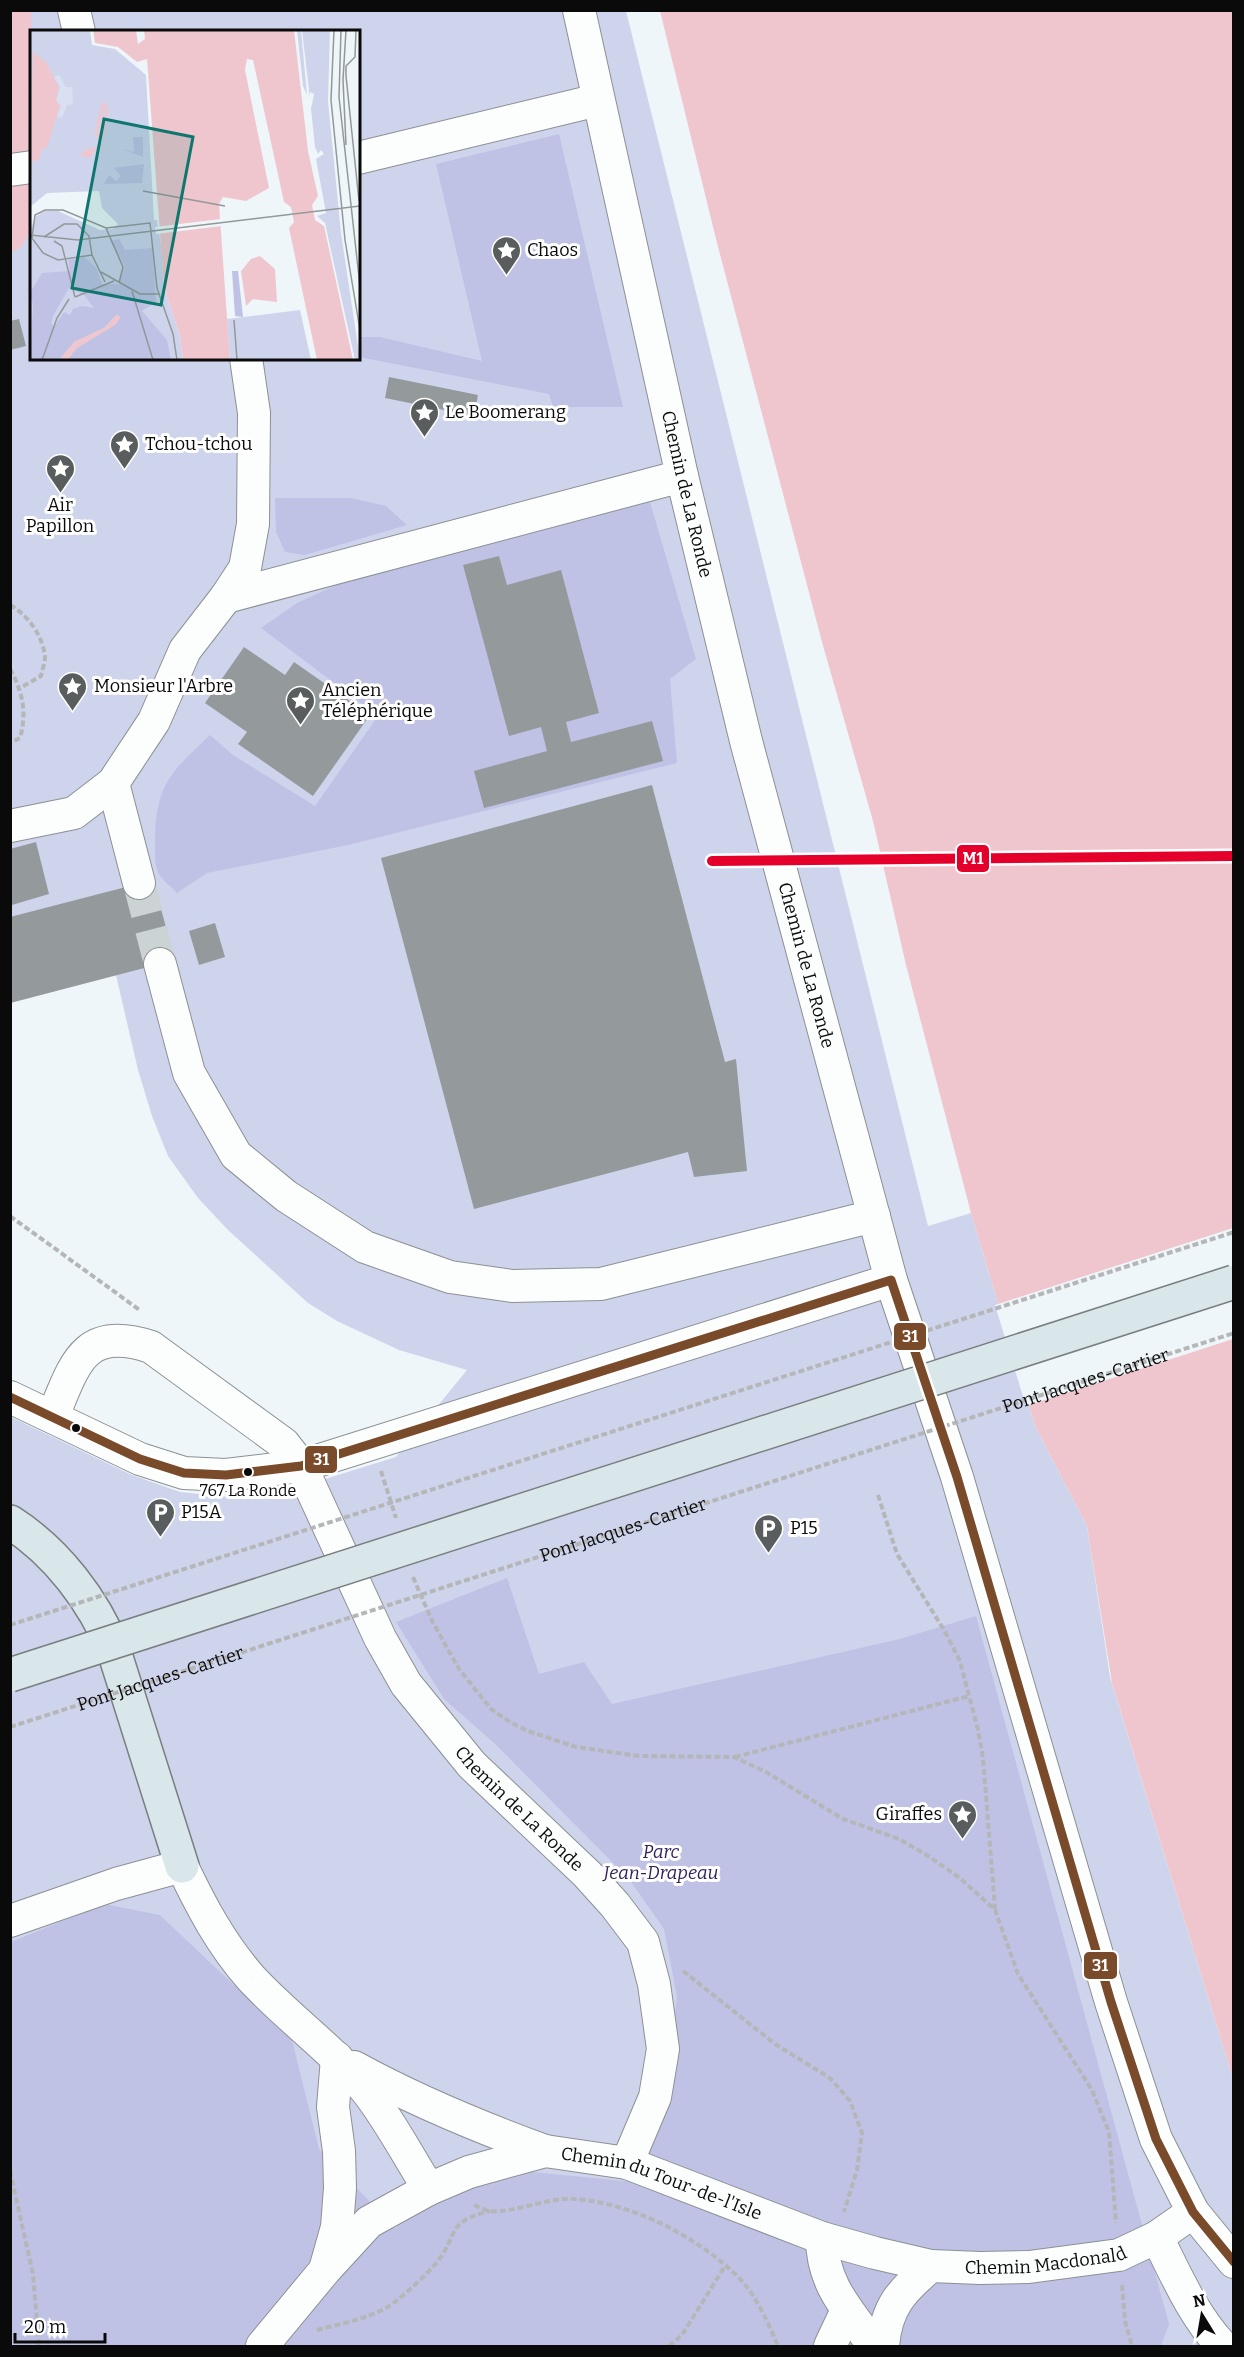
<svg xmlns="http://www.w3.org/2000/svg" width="1244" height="2357" font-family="Bitter,serif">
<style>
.green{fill:#cfd4ed;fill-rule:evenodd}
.forest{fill:#bfc2e5}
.water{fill:#f0c6ce}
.pier{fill:#eef6f9}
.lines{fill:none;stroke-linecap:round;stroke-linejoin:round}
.canal{stroke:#f0c6ce;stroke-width:32}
.building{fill:#949a9b}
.minor-tunnel{stroke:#ccd3d5;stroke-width:32;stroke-dasharray:32 16;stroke-linecap:butt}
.minor-casing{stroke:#8d9092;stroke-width:34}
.major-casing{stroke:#7a7e7f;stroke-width:36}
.path{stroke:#b5b6b7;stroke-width:4;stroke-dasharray:6 3;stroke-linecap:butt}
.minor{stroke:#fcfefe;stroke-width:32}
.major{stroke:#d9e6ea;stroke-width:33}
.major-bridge-casing{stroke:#7a7e7f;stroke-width:36;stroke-linecap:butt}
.path-bridge{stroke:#b5b6b7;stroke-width:4;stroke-dasharray:6 3;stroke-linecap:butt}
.major-bridge{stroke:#d9e6ea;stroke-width:33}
.bus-1-casing{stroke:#fff;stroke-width:14}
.bus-1{stroke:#7a4b2a;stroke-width:9}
.metro-1-casing{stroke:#fff;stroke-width:15}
.metro-1{stroke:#e4002b;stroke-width:10}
.bus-dot{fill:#0a0a0a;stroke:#fff;stroke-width:2}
.labels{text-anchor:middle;stroke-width:6;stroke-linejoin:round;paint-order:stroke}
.bus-label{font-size:16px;fill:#0a0a0a;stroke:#fff}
.poi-label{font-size:18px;fill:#0a0a0a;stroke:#fff;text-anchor:start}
.street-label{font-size:18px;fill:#0a0a0a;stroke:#fff}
.park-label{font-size:18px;font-style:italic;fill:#31205c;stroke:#fff}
.inset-river{fill:none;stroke:#f0c6ce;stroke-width:3}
.inset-road{fill:none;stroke:#939899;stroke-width:1.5}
.view{fill:#0f766e;fill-opacity:0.15;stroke:#0f766e;stroke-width:3}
.inset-edge{fill:none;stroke:#0a0a0a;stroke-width:3}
.line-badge{stroke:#fff;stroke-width:2}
.badge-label{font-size:16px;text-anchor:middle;font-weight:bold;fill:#fff}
</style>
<rect width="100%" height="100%" fill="#eef6f9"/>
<!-- green -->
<path class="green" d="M11,11h615l302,1215 43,-13 64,213 52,100 23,151 123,402v267h-1222v-929l121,58 48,17 49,5 51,-4 116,-36 71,-87 -68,-20 -62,-29 -29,-18 -80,-73 -30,-32 -30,-42 -16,-40 -14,-46 -22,-95 -105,28zM32,32h326v326h-326z"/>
<!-- forest -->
<path class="forest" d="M559,134l64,273h-70l-4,-13 -190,-37v-20h21l102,24 -46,-197z
M275,498h76l35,8 21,19 -102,30 -20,-3 -9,-20z
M650,502l46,157 -26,20 7,84 -329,82 -141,28 -30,20c-5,-6 -16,-13 -19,-21 -4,-8 -3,-22 -3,-32 1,-56 16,-68 55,-105l23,20 82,51 63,-90 -117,-88 36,-25 48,-22z
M507,1578l32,96 45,-12 28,42 288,-65 76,-23 193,708 -8,22h-1150v-404l93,-38 56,11 132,125 27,109 76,79 65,-41 51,-17 124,12 27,-60 15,-125 -13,-68 -35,-50 -135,-136 -50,-44 -48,-77z"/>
<!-- water -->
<path class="water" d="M660,11h573v2068l-121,-396 -25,-157 -52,-100 -64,-213 -65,-248 -33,-144 -51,-179 -105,-399z"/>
<!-- pier -->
<path class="pier" d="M1233,1228v111l-207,67 -31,-101z"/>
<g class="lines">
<!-- canal -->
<path class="canal" d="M10,235l8,-16 3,-15 -6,-194"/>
</g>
<!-- building -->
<path class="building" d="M19,319l7,27 -16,4v-29z
M389,377l89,18 -4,21 -89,-18z
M499,556l8,29 54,-15 38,143 -33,9 5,20 81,-21 11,40 -179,47 -10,-37 73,-20 -6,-24 -32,9 -46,-171z
M244,647l41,28 9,-13 76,53 -57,81 -75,-52 9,-12 -42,-29z
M652,785l73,277 11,-3 11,112 -53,6 -6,-25 -214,57 -93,-351z
M36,842l13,52 -37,11 -2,-56z
M153,880l22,80 -165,43v-86z
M215,923l10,34 -26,8 -10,-34z"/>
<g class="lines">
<!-- minor-tunnel -->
<path class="minor-tunnel" d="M139,883l21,81"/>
<defs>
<g id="minor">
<path d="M74,10l5,22"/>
<path id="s1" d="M579,10l103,466 64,265 145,539 66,197 154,525 45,137 37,73 41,50"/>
<path d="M358,158l240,-58"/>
<path d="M10,170l22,-3"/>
<path d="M226,597l456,-121"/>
<path d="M113,783l26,100"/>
<path d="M10,826l64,-13 39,-30 41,-62 31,-71 41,-53 19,-29 8,-44 1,-111 -8,-55"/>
<path d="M160,964l29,109 47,82 50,41 79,51 85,30 62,9 89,-2 273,-68"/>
<path d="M10,1397l130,62 44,14 42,2 75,-9 590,-186"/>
<path id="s2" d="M53,1416c22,-53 31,-91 98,-69l133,97 17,22 79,172 26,46 66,81 115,109 28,31 28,37 11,42 9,65 -8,48 -28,66"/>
<path d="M10,1921l106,-37 66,-18c19,40 39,78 69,112 36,39 80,70 114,111 23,28 44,69 64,100"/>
<path d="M354,2067c62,34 125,60 191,84"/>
<path d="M1157,2237c19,38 36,78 65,109"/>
<path d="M822,2238c0,46 26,72 52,108"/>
<path d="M326,2266l11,-39 3,-39 -1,-37 -6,-44 4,-49"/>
<path id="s3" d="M262,2346l63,-76 44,-48 60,-33 40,-17 76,-21 82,12 195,75 53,15 56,13 49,2 49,-1 90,-12 38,-18 36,-25"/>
<path d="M830,2346l17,-36"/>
<path d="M883,2346c3,-39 19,-56 48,-80"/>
</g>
<path id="major" d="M10,1522c47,30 84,79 104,129l68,215"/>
</defs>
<!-- minor casing -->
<use href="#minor" class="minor-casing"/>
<!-- major casing -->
<use href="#major" class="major-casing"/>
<!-- path -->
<path class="path" d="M10,605c18,10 33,31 35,52 0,6 -3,13 -4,19l-21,12
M10,669c13,23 17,44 10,69l-10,5
M10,1216l131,95
M381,1471l15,47
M878,1495l19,59 47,76 16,31 18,69 5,28 12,151
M413,1577l19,44 27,48 32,40 19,13 18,9 48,16 63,9 95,1 32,15 77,47 56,20 26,15 35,24 35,32 23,64 74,116 17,42 7,91
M735,1757l234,-61
M683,1971l92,73 55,34 20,23 12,32 -5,37 -13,42
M10,2171l23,103 6,72
M474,2205c5,2 12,6 17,6 23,2 58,-14 82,-12 58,3 126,38 167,80 16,16 29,46 38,67
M1122,2285l3,36 7,25
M317,2330c29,-8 61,-12 84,-33 12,-10 26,-23 36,-35 23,-29 8,-40 53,-51
M669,2346l13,-11 43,-69"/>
<!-- minor -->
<use href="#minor" class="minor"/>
<!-- major -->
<use href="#major" class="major"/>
<defs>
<path id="major-bridge" d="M10,1675l1224,-393"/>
</defs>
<!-- major-bridge casing -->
<use href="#major-bridge" class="major-bridge-casing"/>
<!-- path-bridge -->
<g class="path-bridge">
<path d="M10,1625l1224,-393"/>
<path id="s4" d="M10,1727l1224,-394"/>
</g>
<!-- major-bridge -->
<use href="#major-bridge" class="major-bridge"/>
<defs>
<path id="bus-1" d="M10,1397l130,62 44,14 42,2 75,-9 590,-186 66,197 154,525 45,137 37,73 41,50"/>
</defs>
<!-- bus-1 casing -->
<use href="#bus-1" class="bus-1-casing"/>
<!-- bus-1 -->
<use href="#bus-1" class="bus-1"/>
<defs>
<path id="metro-1" d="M712,861l522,-5"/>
</defs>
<!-- metro-1 casing -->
<use href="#metro-1" class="metro-1-casing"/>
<!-- metro-1 -->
<use href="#metro-1" class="metro-1"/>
</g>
<!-- icons -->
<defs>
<symbol id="sight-pin" viewBox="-11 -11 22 30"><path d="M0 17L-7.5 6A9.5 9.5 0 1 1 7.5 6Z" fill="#5a5d5e" stroke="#fff"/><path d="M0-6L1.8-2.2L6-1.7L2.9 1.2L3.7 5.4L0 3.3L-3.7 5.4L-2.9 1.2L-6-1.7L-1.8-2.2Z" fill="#fff"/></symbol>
<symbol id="parking-pin" viewBox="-11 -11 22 30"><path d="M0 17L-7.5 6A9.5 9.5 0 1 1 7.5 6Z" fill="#5a5d5e" stroke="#fff"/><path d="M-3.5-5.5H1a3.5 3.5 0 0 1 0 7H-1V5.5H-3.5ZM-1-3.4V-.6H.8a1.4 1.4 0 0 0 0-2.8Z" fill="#fff"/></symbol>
</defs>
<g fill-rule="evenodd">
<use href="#sight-pin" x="490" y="234" width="33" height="45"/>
<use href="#sight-pin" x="408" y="396" width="33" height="45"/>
<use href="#sight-pin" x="108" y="428" width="33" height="45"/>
<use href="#sight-pin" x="44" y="452" width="33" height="45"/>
<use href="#sight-pin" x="56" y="670" width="33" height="45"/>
<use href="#sight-pin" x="284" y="684" width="33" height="45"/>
<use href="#parking-pin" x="144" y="1496" width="33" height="45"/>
<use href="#parking-pin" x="752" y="1512" width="33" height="45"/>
<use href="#sight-pin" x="946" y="1798" width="33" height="45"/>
</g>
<!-- markers -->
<g class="bus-dot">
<circle cx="76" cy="1428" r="5"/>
<circle cx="248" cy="1472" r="5"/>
</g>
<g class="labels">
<!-- bus labels -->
<g class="bus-label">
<text x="248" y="1496">767 La Ronde</text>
</g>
<!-- poi labels -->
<g class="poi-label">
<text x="527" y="256">Chaos</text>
<text x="445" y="418">Le Boomerang</text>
<text x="145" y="450">Tchou-tchou</text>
<text x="60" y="511" text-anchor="middle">Air<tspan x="60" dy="21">Papillon</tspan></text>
<text x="94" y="692">Monsieur l'Arbre</text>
<text x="322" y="696">Ancien<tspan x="322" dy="21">Téléphérique</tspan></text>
<text x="181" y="1518">P15A</text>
<text x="790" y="1534">P15</text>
<text x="942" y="1820" text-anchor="end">Giraffes</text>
</g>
<!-- street labels -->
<g class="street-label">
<text dy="6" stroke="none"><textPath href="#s1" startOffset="496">Chemin de La Ronde</textPath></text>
<text dy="6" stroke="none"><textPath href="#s1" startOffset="982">Chemin de La Ronde</textPath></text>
<text dy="6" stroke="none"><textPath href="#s4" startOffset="1130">Pont Jacques-Cartier</textPath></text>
<text dy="6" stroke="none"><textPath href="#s4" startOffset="644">Pont Jacques-Cartier</textPath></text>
<text dy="6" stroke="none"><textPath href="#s4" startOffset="158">Pont Jacques-Cartier</textPath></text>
<text dy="6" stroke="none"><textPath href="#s2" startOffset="744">Chemin de La Ronde</textPath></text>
<text dy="6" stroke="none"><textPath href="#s3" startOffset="476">Chemin du Tour-de-l'Isle</textPath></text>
<text dy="6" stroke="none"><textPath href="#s3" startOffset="874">Chemin Macdonald</textPath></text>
</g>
<!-- park labels -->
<g class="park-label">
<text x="661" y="1858">Parc<tspan x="661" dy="21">Jean-Drapeau</tspan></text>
</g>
</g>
<!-- overview -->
<g transform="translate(30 30)">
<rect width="330" height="330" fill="#eef6f9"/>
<path d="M0,0h60l2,15 23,4 31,26 8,145h3l4,24 3,43 16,49 3,24h-153v-129l5,-14 10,-6h13l42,19 12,-1 6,-5 -16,-16 -3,-17 -52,2 -17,14zM267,0h4l6,65 -4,-9zM272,0h28l-2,71 13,132 19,127h-5l-30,-137 -8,-7 9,-3 -10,-54 8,-5 -3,-4 -3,4 -3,-7 -4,-38 3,-15 -4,-2v7zM270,280l11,50h-81l-3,-41z" fill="#cfd4ed"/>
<path d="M103,107h10v20l-21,-8 12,3zM114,134l-2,19 -38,1 5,-9 7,6 5,-5 -7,-8zM89,209l6,11 27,-2 4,54 -14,9 25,29 4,20h-104l10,-12 40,-25 1,-9 -14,14 -30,14 -15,18h-29l3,-55 -3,-12 12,-20 28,-2 -2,-11 17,-3 12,12 5,15h17l6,-18 -15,-25zM39,258l15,7 10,13 -12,-2 -9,3 -3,6 -6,-3 -10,15 -3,-4 2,-7zM202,241h6l5,46 -8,-1z" fill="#bfc2e5" fill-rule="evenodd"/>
<path d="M29,45l7,12h6l1,17 -6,1 -5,13 -5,-2 4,-10 -5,-5 4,-14 -6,-10z" fill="#d9e0f2"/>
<path d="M63,0h43l2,14 7,-5 -1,-9h150l14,121 10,45 -6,9 3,15 9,6 29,134h-36l-28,-132 5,-6 -3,-15 -7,-5 -31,-142 -6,-1 -2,11 24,118 -23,13 -23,-4 -4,7 11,156h-47l-3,-24 -16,-49 -17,-228 -10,3 -19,-15 -23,-4zM3,22l14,11 6,13 6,11 -3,14 4,4 -13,43h-5l-3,12 -9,2zM230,226l15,13 2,33 -24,-3 -7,7 -5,-35 10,-12zM86,285l5,2 -6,8 -38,23 -10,12h-8l15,-18 30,-14z" fill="#f0c6ce"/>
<path d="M191,189l1,7 -66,8 -1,-7z" fill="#eef6f9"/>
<path class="inset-river" d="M73,74l4,5 -4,25 -4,3 -3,-4zM58,119l-1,5 6,-4 -3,6 -7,-1z"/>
<path class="inset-road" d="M304,0l-3,70 14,140 15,90M311,0l-2,67 21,189M316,0l-3,50 3,65M326,0l-1,27 -9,9v10l13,125M113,161l82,15M76,198l17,39 -4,16M0,205l48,5 282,-34M14,207l20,-13h13l12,12 3,19M24,211l8,5 13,51M71,242l39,22h19M75,252l-13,-27 -34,5 -15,-7 -11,-15 3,-23 10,-5h18l43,18 44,-5 7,65 16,46 4,26M102,261l21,69M45,267l39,-16M204,290l3,40M12,330l15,-42 12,-19"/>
<path class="view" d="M74,89l89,18 -32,168 -89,-17z"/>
<rect width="330" height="330" class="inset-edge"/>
</g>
<g class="line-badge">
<rect x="956" y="844" width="34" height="29" rx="6" fill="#e4002b"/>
<rect x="893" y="1322" width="34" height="29" rx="6" fill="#7a4b2a"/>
<rect x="304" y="1445" width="34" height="29" rx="6" fill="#7a4b2a"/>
<rect x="1083" y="1951" width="35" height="29" rx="6" fill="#7a4b2a"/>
</g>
<g class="badge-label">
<text x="973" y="864">M1</text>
<text x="910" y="1342">31</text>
<text x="321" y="1465">31</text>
<text x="1100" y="1971">31</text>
</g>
<!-- border -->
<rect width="1244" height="2357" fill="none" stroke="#0a0a0a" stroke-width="24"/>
<!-- north arrow -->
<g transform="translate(1202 2315) rotate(349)" stroke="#ffffff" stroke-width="4.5" paint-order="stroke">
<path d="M0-4.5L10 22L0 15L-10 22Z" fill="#0a0a0a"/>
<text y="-9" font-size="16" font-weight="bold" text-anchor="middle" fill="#0a0a0a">N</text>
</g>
<!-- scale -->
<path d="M15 2333v9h90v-9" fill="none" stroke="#0a0a0a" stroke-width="3"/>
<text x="24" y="2333" font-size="18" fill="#0a0a0a" stroke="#ffffff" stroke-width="4.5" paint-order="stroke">20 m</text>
</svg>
